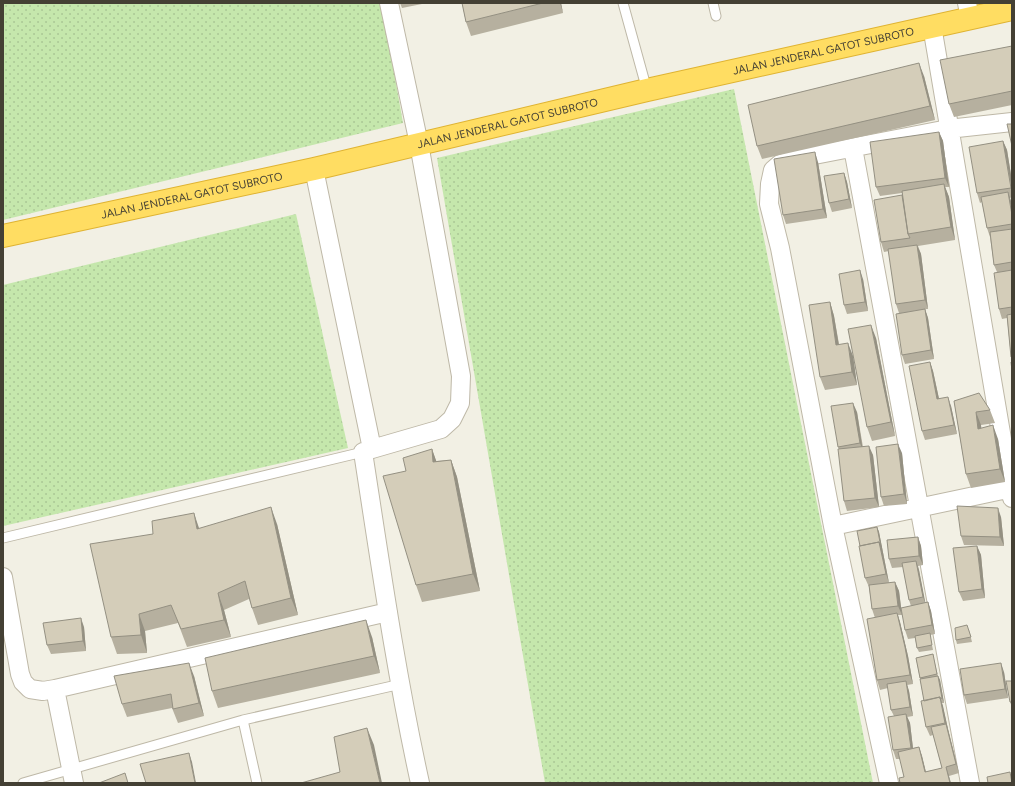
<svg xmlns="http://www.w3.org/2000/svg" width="1015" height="786" font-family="Figtree,sans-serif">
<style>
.grass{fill:url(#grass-dots)}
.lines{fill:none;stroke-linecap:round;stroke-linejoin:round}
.lane-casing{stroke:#beb8a7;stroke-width:11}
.street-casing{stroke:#beb8a7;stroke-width:20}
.highway-casing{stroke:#dfb332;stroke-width:24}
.lane{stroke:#fff;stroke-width:9}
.street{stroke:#fff;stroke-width:18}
.highway{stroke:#ffdd62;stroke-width:22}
.wall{fill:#b6b09f}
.shaded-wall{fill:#949082}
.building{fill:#d4cdb9;stroke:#949082}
.labels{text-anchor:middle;stroke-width:3;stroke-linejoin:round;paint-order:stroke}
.street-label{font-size:11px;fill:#444034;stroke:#fff}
</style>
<defs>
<pattern id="grass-dots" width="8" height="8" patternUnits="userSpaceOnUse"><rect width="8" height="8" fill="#c5e7ac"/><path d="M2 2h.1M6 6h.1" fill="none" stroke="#aac795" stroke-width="1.8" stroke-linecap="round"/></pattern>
</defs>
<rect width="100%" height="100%" fill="#f2f0e4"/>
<!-- grass -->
<path class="grass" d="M3,3h379l21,120 -400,97z
M734,89l139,694h-328l-108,-625z
M296,214l52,234 -345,78v-241z"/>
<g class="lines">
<defs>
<path id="lane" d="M623,3l24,87
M713,3l3,13
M3,538l360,-86
M243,720l158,-36
M23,783l220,-63 14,63"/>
<path id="street" d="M967,3l3,15
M932,26l80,472
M1012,122l-64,7 -149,29 -19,6 -7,6 -3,14 -1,20 11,44 53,278 179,-38
M853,148l117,635
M314,169l58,280 -9,3c17,110 33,222 57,331
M372,449l69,-20 11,-10 8,-16 1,-27 -42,-232 -30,-141
M833,526l56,257
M3,577l17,97 3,8 7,7 13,2 12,-2 19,94
M55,689l333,-77"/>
<g id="highway">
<path id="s1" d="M3,236l311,-67 333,-79 365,-81"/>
</g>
</defs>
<!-- lane casing -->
<use href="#lane" class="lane-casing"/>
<!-- street casing -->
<use href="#street" class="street-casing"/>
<!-- highway casing -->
<use href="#highway" class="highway-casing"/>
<!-- lane -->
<use href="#lane" class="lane"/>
<!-- street -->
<use href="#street" class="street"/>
<!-- highway -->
<use href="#highway" class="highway"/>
</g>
<!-- wall -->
<path class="wall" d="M400,3h22v1l-20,4z
M462,3h99l2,10 -92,23 -5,-14z
M1012,46v59l-58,12 -5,-13z
M924,76l11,44 -173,39 -5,-13z
M939,132l4,9 6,46h-4l4,10 6,43 -37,6 3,8 7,55h-3l3,9 6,41 -29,5 -3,-9 -3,-42 -3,-9 -7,-53 -5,1 -3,-10 21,-47v-2l-22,3 -4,-9z
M1003,141l4,9 5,31v16l-2,1 2,8v153l-1,-2 -4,-39 -5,1 -3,-10 -2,-37 -3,-7 -4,-28 -3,-9 -5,-26 -2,1 -3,-10z
M818,162l9,56 -41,6 -3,-9z
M844,173l3,9 5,26 -20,4 -3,-9z
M863,279l5,32 -21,3 -3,-9z
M830,302l4,14 5,28 14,12 4,29 -32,5 -5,-13z
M876,338l19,98 -23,5 -5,-14z
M930,362l3,9 6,28 12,7 6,28 -32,6 -3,-9z
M954,401l36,9 5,13 -14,2v3l17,11 7,43 -34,6 -5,-14z
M857,412l6,35 10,8 6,52 -32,4 -3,-10 -5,-52 -1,-2z
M432,449l4,12 15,-1 6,17 23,114 -58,11 -6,-17 -10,-114z
M902,453l5,51 -23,2 -3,-9z
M1001,517l3,29 -40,-1 -3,-9z
M277,524l21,91 -40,10 -6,-17 -3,-9 -25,11 7,27 -44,10 -9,-24 -33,8 2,22 -30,1 -6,-17 88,-108z
M877,527l2,5 10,51 6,-1 4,9 3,24h-4l2,7 8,34 5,28 -6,1 2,6 4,25 -6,1 3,6 3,25 6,-1 3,9 4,16 16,-4 -9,-33 -3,1 -4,-9 -2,-26 -4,-22 -4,-21 17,-4 1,5 4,17 2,4 4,23h-2l6,26 11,44 -10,3 -45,1 -4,-18h-4l-3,-9 1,-34 -3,-6 -3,-22 -8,2 -3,-10 -2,-62 -3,-9 -3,-22 -4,-9 -5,-32z
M918,537l3,9 2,19 -5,1 1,4 6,33 3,-1 3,9 4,23 -5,1 3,15 -14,2 -2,-4 -2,-10 -7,1 -3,-9 6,-24 -2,-6 -6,-33 -11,1 -3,-9z
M977,546l4,9 4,43 -22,3 -4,-9z
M84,627l2,24 -35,3 -4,-9z
M969,630l3,12 -15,2 -1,-4z
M372,637l8,36 -162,35 -6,-17z
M1004,672l4,26 -41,6 -3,-9z
M194,676l10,40 -26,7 -6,-15 -45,9 -5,-13z
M1012,681v26l-2,-5z"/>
<!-- shaded-wall -->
<path class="shaded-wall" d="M560,3h1l2,10z
M919,63l5,13 11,44 -5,-14z
M939,132l4,9 6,46 -4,-9z
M1003,141l4,9 5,31v9z
M815,152l3,10 9,56 -4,-9z
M844,173l3,9 5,26 -3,-9z
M944,184l5,13 6,43 -4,-13z
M1008,192l3,9 1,5v9z
M917,245l4,9 7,55 -3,-9z
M860,270l3,9 5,32 -3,-9z
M830,302l4,14 7,42 -5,-13z
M925,309l3,9 6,41 -3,-9z
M871,325l5,13 19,98 -4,-14z
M848,343l5,13 4,29 -5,-13z
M930,362l3,9 8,37 -4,-9z
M948,397l3,9 6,28 -3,-9z
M853,403l4,9 6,40 -3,-9z
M976,412l5,13 2,17 -5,-13z
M993,425l5,14 7,43 -5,-13z
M898,444l4,9 5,51 -3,-10z
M869,446l4,9 6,52 -4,-9z
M432,449l6,17 -5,-4z
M451,460l6,17 23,114 -7,-17z
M271,507l6,17 21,91 -7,-17z
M998,508l3,9 3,29 -4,-9z
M194,513l6,18 -3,-2z
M877,527l2,5 10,51 -3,-9 -7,-32z
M918,537l3,9 2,19 -4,-9z
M977,546l4,9 4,43 -3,-9z
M916,561l3,9 7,36 -3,-9z
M895,582l4,9 3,24 -4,-9z
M218,593l6,17 7,27 -7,-17z
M928,602l3,9 4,23 -3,-9z
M897,613l3,9 8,34 5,28 -3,-9z
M139,614l6,17 2,22 -6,-18z
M81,618l3,9 2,24 -3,-10z
M366,620l6,17 8,36 -6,-17z
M189,663l5,13 10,40 -5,-13z
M1001,663l3,9 4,26 -3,-9z
M938,676l2,4 4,23 -2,-5z
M906,681l3,10 4,25 -3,-9z
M940,697l3,9 5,23 11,44 -3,-9 -11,-41z
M906,714l4,9 4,34 -3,-9z
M367,728l7,17 8,38h-2z
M919,747l3,9 6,25 -3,-9z
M189,753l3,9 4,21h-1z
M946,767l3,9 2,7h-1z"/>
<!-- building -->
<path class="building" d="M462,3h81l-77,19z
M1012,46v45l-63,13 -9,-44z
M919,63l11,43 -173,40 -9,-41z
M1007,124h5v22z
M939,132l6,46 -69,9 -6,-45z
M1003,141l8,47 -34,5 -8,-46z
M815,152l8,57 -40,6 -9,-56z
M844,173l5,26 -20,4 -5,-27z
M944,184l7,43 -43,7 -6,-43z
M1008,192l4,23v9l-25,4 -6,-31z
M902,195l6,39 2,4 -29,4 -7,-42z
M1012,229v33l-18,3 -4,-33z
M917,245l8,55 -29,4 -8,-55z
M860,270l5,32 -21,3 -5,-31z
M1012,270v37l-13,2 -5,-36z
M830,302l6,43 12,-2 4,29 -32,5 -11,-72z
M925,309l6,41 -29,5 -6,-41z
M1012,314v42l-1,1 -4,-42z
M871,325l20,97 -24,5 -19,-98z
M1012,361v10l-1,-9z
M930,362l7,37 11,-2 6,28 -32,6 -13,-65z
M979,393l11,17 -14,2 2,17 15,-4 7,44 -34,5 -12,-73z
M853,403l7,40 -22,4 -7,-41z
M898,444l6,50 -23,3 -5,-50z
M869,446l6,52 -31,3 -6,-52z
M432,449l1,13 18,-2 22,114 -57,11 -33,-109 23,-5 -3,-13z
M957,506l41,2 2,29 -39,-1z
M271,507l20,91 -39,10 -7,-27 -27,12 6,27 -43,9 -10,-24 -32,9 2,21 -30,2 -21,-93 63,-10 -1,-13 42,-8 3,16z
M877,527l4,20 -2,-5 -19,4 -3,-15z
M918,537l1,19 -30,3 -2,-19z
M879,542l7,32 -21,4 -6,-32z
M977,546l5,43 -23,3 -6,-44z
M916,561l7,36 -14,3 -7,-37z
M895,582l3,24 -26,3 -3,-24z
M928,602l4,23 -27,5 -4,-22z
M897,613l8,34 5,28 -33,5 -10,-61z
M81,618l2,23 -36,4 -4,-22z
M366,620l8,36 -162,35 -7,-33z
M967,625l4,12 -15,3 -1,-12z
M930,633l2,12 -15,3 -2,-12z
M933,654l4,20 -17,4 -4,-20z
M189,663l10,40 -26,6 -2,-15 -49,10 -8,-28z
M1001,663l4,26 -41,6 -4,-26z
M938,676l4,22 -2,1v-2l-16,4 -4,-22z
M906,681l4,26 -19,3 -4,-26z
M1006,681h6v21h-2z
M940,697l5,26 -19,4 -5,-26z
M906,714l5,34 -18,2 -5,-33z
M946,724l10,40 -10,3 4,16h-50l-1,-5 5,-1 -6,-25 21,-5 6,25 17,-4 -11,-41z
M367,728l13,55h-79l39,-11 -6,-35z
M189,753l6,30h-49l-6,-19z
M1010,772l2,11h-24l-1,-6z
M125,773l3,10h-29z"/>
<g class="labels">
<!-- street labels -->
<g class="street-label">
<text dy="4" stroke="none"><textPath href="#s1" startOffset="841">JALAN JENDERAL GATOT SUBROTO</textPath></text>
<text dy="4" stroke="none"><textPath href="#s1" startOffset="517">JALAN JENDERAL GATOT SUBROTO</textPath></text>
<text dy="4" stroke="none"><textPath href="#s1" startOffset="193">JALAN JENDERAL GATOT SUBROTO</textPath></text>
</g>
</g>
<!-- border -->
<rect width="1015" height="786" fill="none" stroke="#444034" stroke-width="8"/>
</svg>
